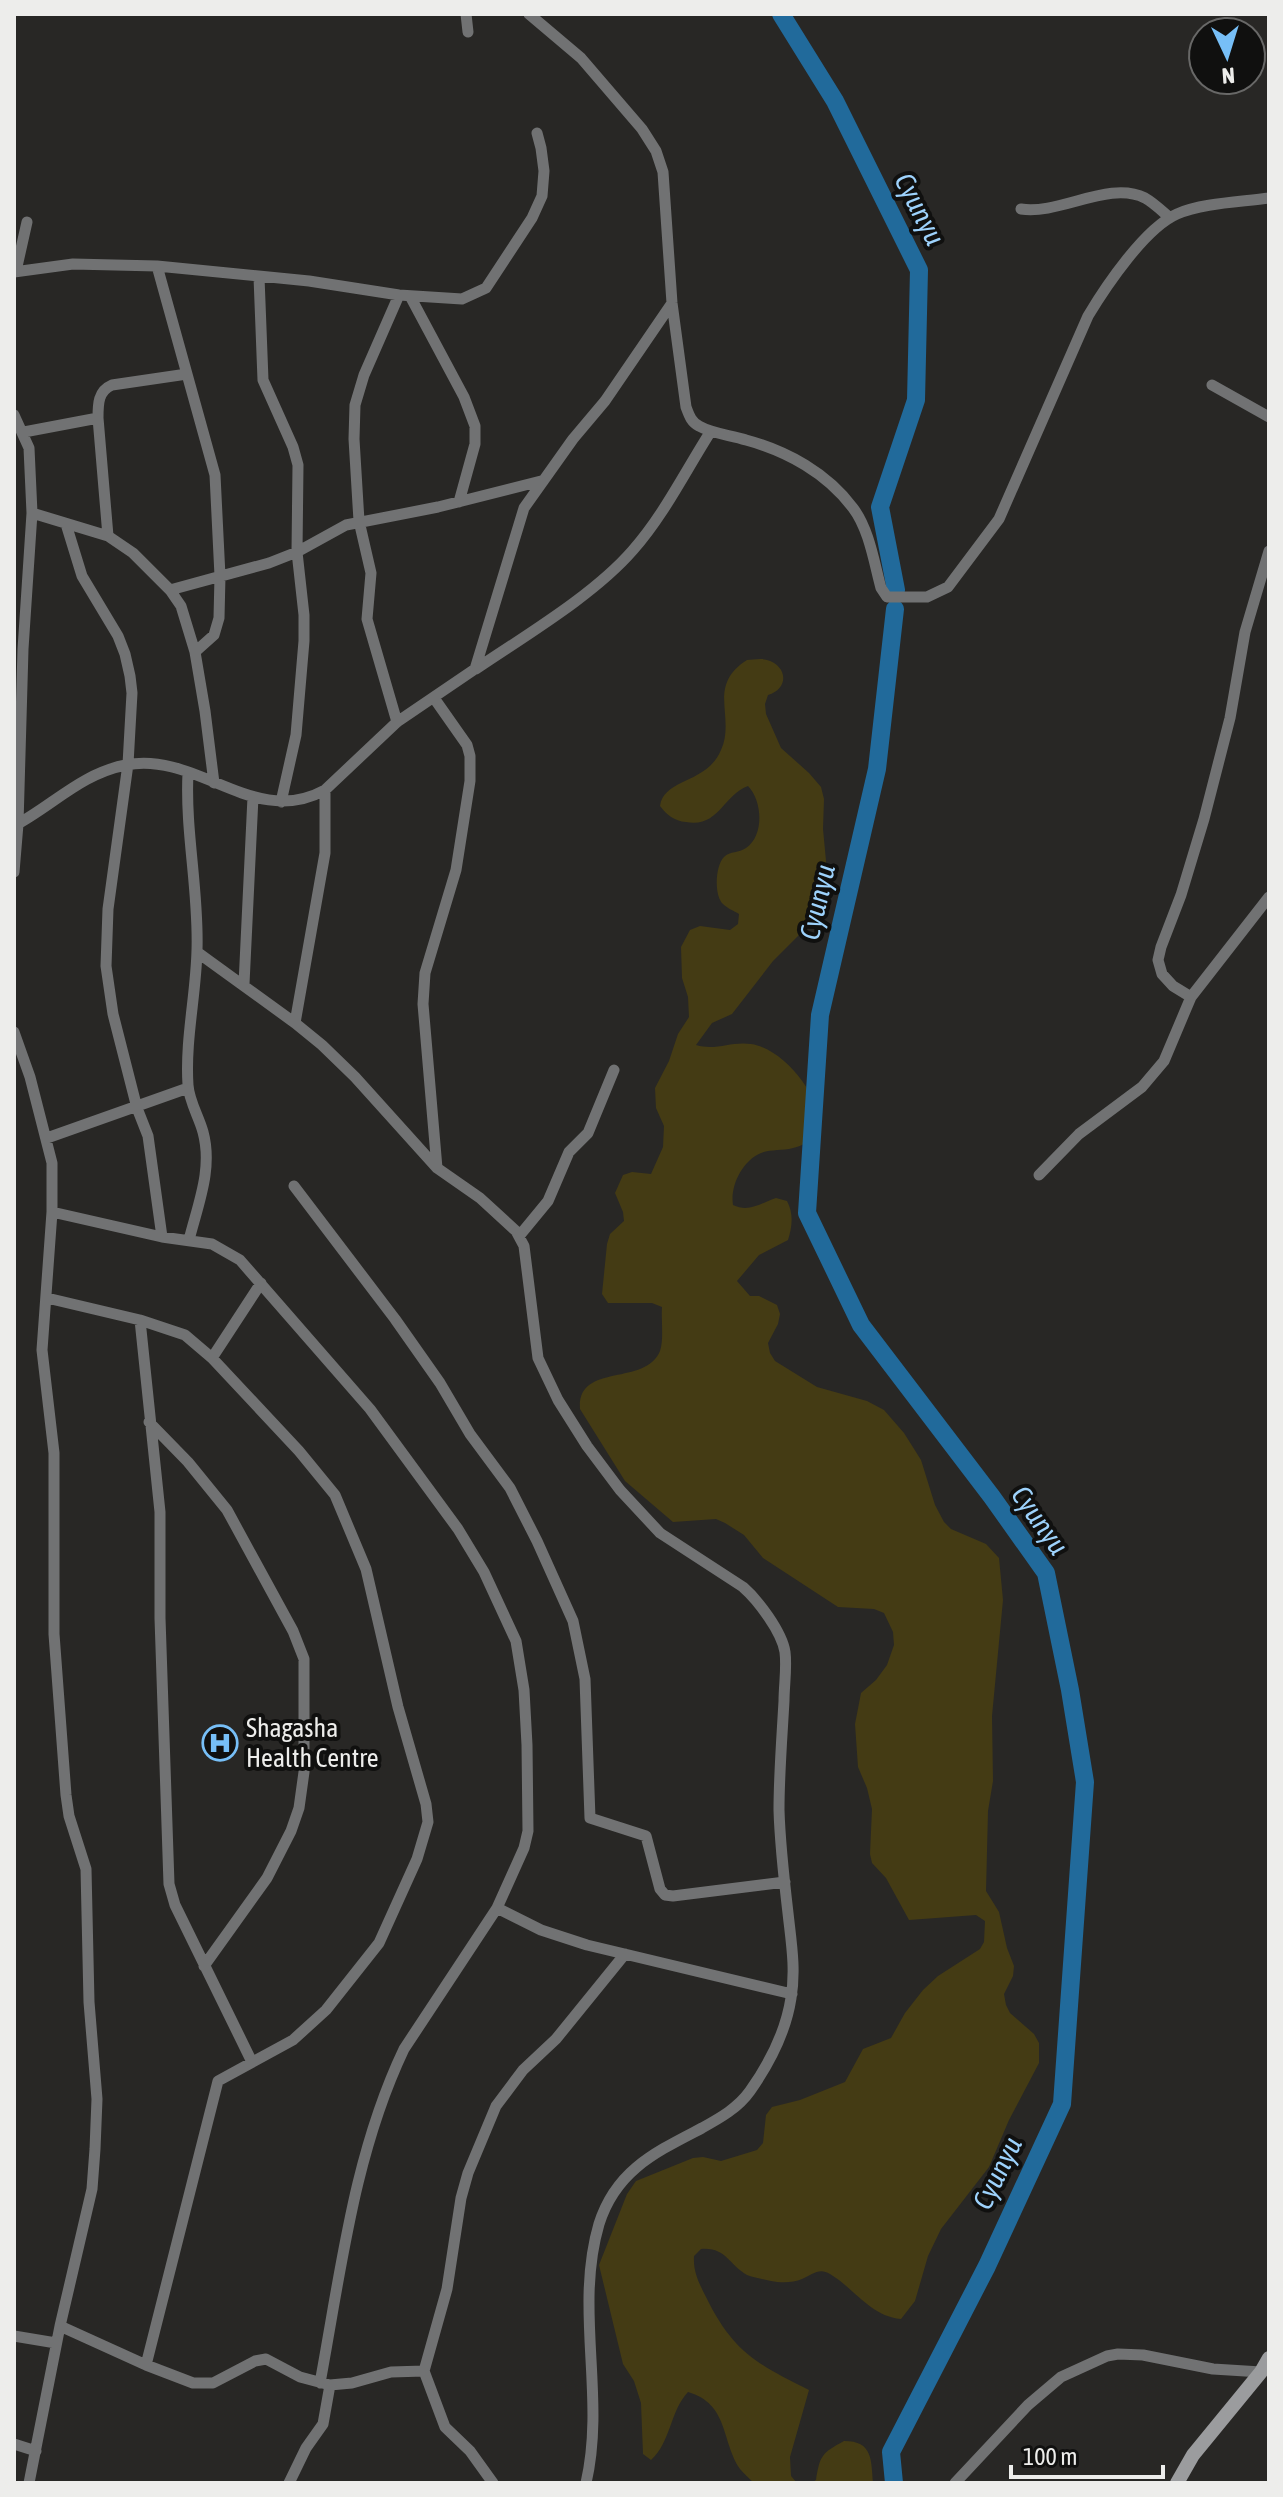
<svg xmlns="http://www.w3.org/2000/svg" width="1283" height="2497" font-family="'Asap Condensed',sans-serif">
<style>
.green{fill:#443b14}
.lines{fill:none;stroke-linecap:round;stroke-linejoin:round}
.river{stroke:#216a9b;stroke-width:18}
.street{stroke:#717273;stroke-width:11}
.secondary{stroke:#9b9c9e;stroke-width:14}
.labels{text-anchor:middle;stroke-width:8;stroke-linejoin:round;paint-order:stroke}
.poi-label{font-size:26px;fill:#ededeb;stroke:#10100f;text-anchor:start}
.water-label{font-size:28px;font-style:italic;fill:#9dd2fc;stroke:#10100f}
</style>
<rect width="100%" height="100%" fill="#282725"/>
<!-- green -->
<path class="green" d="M747,660c6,0 14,-2 20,0 21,6 22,29 1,35l-3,9 1,10 15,34 28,25 12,14 3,12 -1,30 5,53 -11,30 -12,17 -32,32 -41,53 -20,9 -16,22c20,6 35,-4 55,-1 34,5 73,55 69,89 -8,6 -17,13 -27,15 -11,3 -22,1 -32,5 -19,8 -31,33 -28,52 16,8 28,-2 43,-7l11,3c7,13 5,26 1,39l-29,15 -22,26 13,15h9l18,9 3,9 -2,10 -10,19 2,10 5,8 42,26 50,14 17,9 20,23 17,27 14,45 9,17 7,7 35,15 13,14 4,42 -11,116 1,65 -5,30 -2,80 13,21 8,36 7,18 -1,10 -9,18 2,11 4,8 24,21 5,9v20l-30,57 -20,47 -48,62 -13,27 -13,45 -14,18c-31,-3 -46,-30 -71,-45 -11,-7 -18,1 -28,5 -9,4 -21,4 -31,2 -8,-2 -16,-3 -24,-6 -19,-11 -21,-28 -46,-26l-7,7c-1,16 5,27 12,41 27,55 51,67 103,93l-19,67 1,19 6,7h-43c-5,-5 -10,-9 -14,-14 -19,-28 -11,-65 -52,-77 -18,19 -17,50 -37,68l-8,-6 -2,-51 -7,-22 -11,-17 -24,-99 28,-71 9,-13 57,-23 10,-1 18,4 36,-11 6,-7 3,-28 6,-8 28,-7 45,-18 18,-33 28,-11 14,-25 18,-23 15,-14 42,-27 4,-7 1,-21 -9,-6 -67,5 -23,-42 -14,-15 -2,-9 2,-45 -5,-21 -9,-21 -3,-43 6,-31 15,-13 11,-15 7,-20 -1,-13 -9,-19 -10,-4 -36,-2 -75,-49 -19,-23 -19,-12 -9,-4 -43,3 -48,-41 -45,-72c-3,-47 65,-22 80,-58 4,-11 1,-32 2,-44l-10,-4h-44l-6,-9 5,-50 3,-10 14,-13 -1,-9 -8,-19 8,-18 9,-3 19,2 12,-27 1,-21 -8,-18 -1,-20 14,-27 9,-27 11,-17 -1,-20 -6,-19 -1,-31 9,-17 10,-4 30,4 8,-6 1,-10c-5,-3 -12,-6 -16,-10 -9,-8 -8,-38 1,-47 6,-6 15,-4 22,-9 19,-13 16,-48 2,-62 -25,9 -29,42 -62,36 -12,-1 -19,-7 -26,-16 4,-28 47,-22 61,-56 15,-33 -15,-64 26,-90z
M844,2441c29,0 27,19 29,42h-62l5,-3c4,-25 6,-27 28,-39z"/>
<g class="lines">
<!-- river -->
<path class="river" d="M781,14l54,87 84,169 -3,130 -36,107 16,83
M894,2483l-3,-31 96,-186 75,-162 23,-322 -15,-92 -24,-117 -54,-76 -131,-172 -54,-112 13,-198 57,-246 18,-160"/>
<!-- street -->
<path class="street" d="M466,14l2,18
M529,14l52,44 61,71 14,22 7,21 9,131 14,104c3,8 5,15 13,19 14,8 32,9 47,14 41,11 81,33 107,68 16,21 21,54 28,80l6,9h40l21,-10 51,-68 89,-203c18,-30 57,-88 89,-102 25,-11 64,-12 92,-16
M1021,209c39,6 88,-29 124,-11 9,5 17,13 25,20
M157,266l58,209 5,101 -1,42 -5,17 -19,17
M16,271l11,-49
M14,272l59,-8 84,2 152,15 90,14 63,4 24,-11 46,-70 10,-22 2,-25 -3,-23 -4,-15
M259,277l4,103 30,67 5,18 -1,87 7,63v26l-8,94 -15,67
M410,296l54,101 11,29v18l-16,58
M1212,385l57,32
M14,415l15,33 3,65 -9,136 -5,175 -4,48
M24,432l74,-14
M32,513l76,23 25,17 37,37 11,16 14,46 10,59 9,72
M66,524l16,52 36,60 7,18 5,22 2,17 -4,71 -20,145 -2,57 7,48 24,94 11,28 14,101
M108,536l-10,-118c0,-14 0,-27 14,-33l75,-11
M1269,551l-24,81 -15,86 -26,101 -23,76 -20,52 -3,13 4,14 11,12 18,11 78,-100
M170,590l99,-27 28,-11 49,-27 92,-18 103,-26
M476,669c50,-34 118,-74 157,-119 31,-35 53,-80 78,-119
M434,698l33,47 3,11v25l-14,89 -31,103 -2,31 14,164
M397,722l-30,-103 4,-46 -12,-52 -5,-82 1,-34 9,-30 35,-80
M188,773c-3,59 11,118 9,177 -1,45 -12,90 -9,135 1,16 11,32 15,47 10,37 -5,72 -14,108
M14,826c38,-20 68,-53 112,-61 72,-14 128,64 199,25l72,-68 78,-53 49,-161 49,-69 32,-38 67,-98
M197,952l98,71 27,22 33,32 82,91 43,30 36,33 8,15 14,112 20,42 29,46 33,44 40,43 83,54c15,13 39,45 42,65 2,16 -1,33 -1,49 -2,36 -5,73 -5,109 1,34 5,69 9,103 3,28 8,56 3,85 -5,33 -22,66 -41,93 -12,17 -30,27 -48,37 -46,24 -86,42 -103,96 -25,85 7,173 -13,259
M244,984l9,-187
M295,1023l30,-170v-63
M14,1032l16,45 22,86v49l-10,138 12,103v181l12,161 3,21 17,53 3,133 8,97 -2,50 -3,40 -32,137 -31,157
M47,1138l141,-50
M1039,1175l40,-41 63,-47 22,-26 27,-64
M294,1186l101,133 45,64 30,51 40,54 27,53 36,80 12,58 5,139 56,18 14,53 5,6 8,1 112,-14
M52,1212l110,25 50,7 28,16 130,149 88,120 26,43 32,69 8,49 3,55 1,86 -4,17 -27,60 -93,141c-50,105 -63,221 -84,334
M520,1235l28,-34 21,-49 19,-19 26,-63
M47,1298l93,22 45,15 27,23 87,93 36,44 31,74 32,138 28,97 2,18 -11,37 -38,84 -53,67 -33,30 -75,41 -72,284
M140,1320l20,192v106l9,266 6,21 77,157
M212,1358l49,-75
M149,1422l39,40 39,48 66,121 11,28v113l-5,36 -8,23 -24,47 -63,88
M497,1908l44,22 46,15 205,49
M60,2326l86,39 47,18h20l42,-22 11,-2 34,18 30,8 22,-2 39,-11 33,-1 21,56 25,24 23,32
M14,2336l42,7
M424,2371l23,-82 14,-91 7,-25 28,-67 27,-36 33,-31 69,-85
M14,2444l22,7
M289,2483l17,-35 17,-24 7,-39
M955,2483l73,-78 33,-28 46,-21 11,-2 25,1 70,14 48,3"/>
<!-- secondary -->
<path class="secondary" d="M1177,2483l16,-28 68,-83 8,-14"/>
</g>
<!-- icons -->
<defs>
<symbol id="hospital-ring" viewBox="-11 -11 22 22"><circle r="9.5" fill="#10100f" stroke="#77bff7" stroke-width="1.5"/><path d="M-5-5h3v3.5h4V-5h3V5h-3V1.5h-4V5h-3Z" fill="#77bff7"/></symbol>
</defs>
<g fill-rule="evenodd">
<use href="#hospital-ring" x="200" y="1723" width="40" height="40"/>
</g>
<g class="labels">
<!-- poi labels -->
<g class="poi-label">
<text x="246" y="1737">Shagasha<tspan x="246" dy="30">Health Centre</tspan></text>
</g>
<!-- water labels -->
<g class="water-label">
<text transform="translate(920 209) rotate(63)" y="10">Cyunyu</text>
<text transform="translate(817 902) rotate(-77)" y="10">Cyunyu</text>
<text transform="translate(1040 1520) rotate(55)" y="10">Cyunyu</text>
<text transform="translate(997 2173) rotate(-64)" y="10">Cyunyu</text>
</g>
</g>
<!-- border -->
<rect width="1283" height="2497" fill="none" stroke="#ededeb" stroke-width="32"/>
<!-- north arrow -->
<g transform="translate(1227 56) rotate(176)"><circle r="38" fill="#10100f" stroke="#686867" stroke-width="2"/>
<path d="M0-6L14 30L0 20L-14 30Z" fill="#77bff7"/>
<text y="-12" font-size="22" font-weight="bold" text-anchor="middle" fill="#ededeb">N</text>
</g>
<!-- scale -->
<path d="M1011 2465v12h152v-12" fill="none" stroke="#ededeb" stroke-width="4"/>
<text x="1023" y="2465" font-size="24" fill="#ededeb" stroke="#10100f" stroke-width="6" paint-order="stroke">100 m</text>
</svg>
